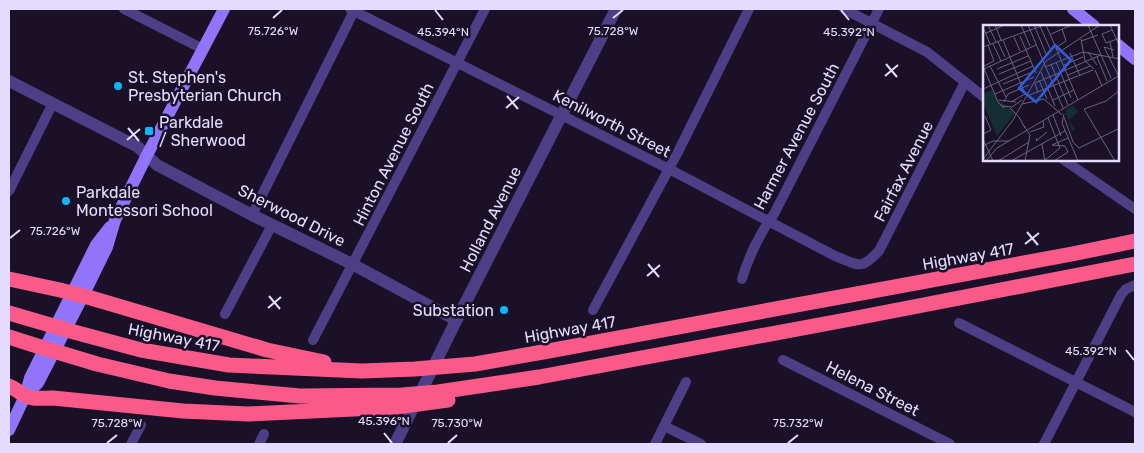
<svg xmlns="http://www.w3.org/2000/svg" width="1144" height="453" font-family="Rubik,sans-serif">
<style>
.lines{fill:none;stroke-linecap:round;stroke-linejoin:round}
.minor{stroke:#4e3e86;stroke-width:10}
.tertiary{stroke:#4e3e86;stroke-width:12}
.secondary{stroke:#9075fb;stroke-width:12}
.motorway{stroke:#fa5a8a;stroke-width:15}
.ticks{fill:none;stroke:#e5dbfe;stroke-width:2}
.poi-dot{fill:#0db6f7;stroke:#1a1129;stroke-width:2}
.labels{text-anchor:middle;stroke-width:5;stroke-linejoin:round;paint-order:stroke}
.poi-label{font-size:16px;fill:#e5dbfe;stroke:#1a1129;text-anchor:start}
.street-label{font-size:16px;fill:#e5dbfe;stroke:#1a1129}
.inset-road{fill:none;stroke:#6b627e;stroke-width:1}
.view{fill:#315cdc;fill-opacity:0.15;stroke:#315cdc;stroke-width:2.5}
.inset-edge{fill:none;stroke:#e5dbfe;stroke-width:2.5}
.ticks-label{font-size:12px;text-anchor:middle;fill:#e5dbfe;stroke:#1a1129;stroke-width:5;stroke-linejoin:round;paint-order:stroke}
</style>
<rect width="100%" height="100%" fill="#1a1129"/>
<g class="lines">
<!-- minor -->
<path class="minor" d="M124,9l79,40
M350,9l319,160 166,87c24,9 25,15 44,-5l86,-169
M844,9l83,43 57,45
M1064,160l71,49
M9,191l44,-88
M252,215l103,-206
M742,279c6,-21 19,-48 32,-65l105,-205
M593,310l85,-158 71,-143
M225,314l47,-89
M959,323l176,89
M313,340l172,-331
M783,360l167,84
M664,426l37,18
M131,444l10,-19
M259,444l5,-10
M655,444l31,-62
M1044,444l77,-149 5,-6 9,-4"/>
<!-- tertiary -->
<path class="tertiary" d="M9,81l129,66 19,18 95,50 100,49 104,56
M395,444l59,-119 162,-316"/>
<!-- secondary -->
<path class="secondary" d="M1073,9l21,17
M1118,45l17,14
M25,396l13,-13 45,-87 24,-49 8,-27 32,-65 77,-146
M9,430l16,-34 5,-18 66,-133 14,-18"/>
<!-- motorway -->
<path class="motorway" d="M9,279l51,11 31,8 176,52 57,12
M9,313l65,19 67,18 88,15 133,6 53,-2 60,-5 68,-12 529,-98 63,-13
M9,337l25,8 63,19 72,17 46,7 85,8 102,-1 36,-3 101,-15 312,-58 284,-55
M9,386c6,2 9,6 15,9 8,5 19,3 29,3l130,13 65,3 148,-7 52,-7"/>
</g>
<!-- ticks -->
<path class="ticks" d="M435,10l8,10M841,10l8,10M273,18l9,-8M613,18l10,-8M886,64l11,13M885,76l13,-11M507,96l11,13M506,108l13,-11M128,128l11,13M127,140l13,-11M1027,232l11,13M10,238l10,-8M1025,244l14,-11M648,264l11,13M647,276l13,-11M269,296l11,13M268,308l13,-11M1126,350l8,10M384,433l8,10M107,443l10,-8M448,443l9,-8M788,443l10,-8"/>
<!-- markers -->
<g class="poi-dot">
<circle cx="118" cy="86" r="5"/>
<rect x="144" y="126" width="10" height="10" rx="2.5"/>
<circle cx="66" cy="201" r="5"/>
<circle cx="504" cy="310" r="5"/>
</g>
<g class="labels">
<!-- poi labels -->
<g class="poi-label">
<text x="128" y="83">St. Stephen's<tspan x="128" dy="18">Presbyterian Church</tspan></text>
<text x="159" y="128">Parkdale<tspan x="159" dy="18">/ Sherwood</tspan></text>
<text x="76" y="198">Parkdale<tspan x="76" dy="18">Montessori School</tspan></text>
<text x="494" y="316" text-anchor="end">Substation</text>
</g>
<!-- street labels -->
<g class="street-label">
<text transform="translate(612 123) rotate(27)" y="6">Kenilworth Street</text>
<text transform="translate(796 136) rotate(-62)" y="6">Harmer Avenue South</text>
<text transform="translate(393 154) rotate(-63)" y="6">Hinton Avenue South</text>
<text transform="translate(903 171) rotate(-63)" y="6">Fairfax Avenue</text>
<text transform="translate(292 215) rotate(27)" y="6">Sherwood Drive</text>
<text transform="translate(490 219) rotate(-63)" y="6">Holland Avenue</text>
<text transform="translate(968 256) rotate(-10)" y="6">Highway 417</text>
<text transform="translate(570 329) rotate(-10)" y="6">Highway 417</text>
<text transform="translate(174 337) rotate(11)" y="6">Highway 417</text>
<text transform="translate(873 388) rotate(27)" y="6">Helena Street</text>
</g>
</g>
<!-- overview -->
<g transform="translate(983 25)">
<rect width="136" height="136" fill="#1a1129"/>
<path d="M9,65l4,8 19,15 -18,23 -14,-33v-9zM90,80l5,7 -9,8 6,10 -3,1 -7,-20z" fill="#142f33"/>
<path class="inset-road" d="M5,0l8,17M12,0l6,15M38,0l9,21M45,0l35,83M51,0l13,31M63,0l11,25M105,0l23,53M127,0l10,22M57,1l11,25M0,2l7,17M129,5l-10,4 4,9 14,-5M3,8l19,-8M68,9l21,-9M37,11l16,37M31,12l6,14M98,14l4,22 9,8M20,15l22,54M98,16l17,-6M15,17l7,15M127,17l3,15M10,19l8,17M0,22l61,-22M74,22l9,-6 -4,-12M73,23l22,52M131,25l-10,-3 16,32M105,27l9,13M87,28l10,23M114,32l10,24M73,37l15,36M68,39l17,41M81,40l19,-8M0,41l15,36 6,6M1,41l10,-5 -6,-16M7,41l16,31M62,42l38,-15 37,7M1,44l52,-24M14,44l31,-13M112,45l7,16M58,47l14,34M16,49l32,-13M85,50l22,-9M56,55l8,19M20,59l32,-13M0,64l50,-23M55,68l-3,-10 66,-28M12,69l39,-17M44,71l66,-26M16,75l17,2M70,75l21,-10M21,77l4,-8 21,-9M28,77l14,-8M39,79l22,-5 18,16M19,81l10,1 10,-7M27,83l9,9 6,11M81,89l-2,9 16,38M70,90l8,21M81,92l9,25 6,6 41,-20M41,101l6,9 -5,26M47,107l14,-5 -1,-6M0,109l8,-4 -6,-14M54,113l-1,3 11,-9M0,114l10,22M59,119l3,17M0,121l10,-5h16M0,134l30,-39 33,-59 54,-36M3,136l11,-13 123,-73M15,136l31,-19M28,136l54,-30M61,136l16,-13 -12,-30M71,136l14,-9 -3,-6 -13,-1 16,-7M132,136l-31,-52 22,-8 14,-11"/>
<path class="view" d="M72,20l16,15 -35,42 -17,-14z"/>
<rect width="136" height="136" class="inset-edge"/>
</g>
<g class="ticks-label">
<text x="273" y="35">75.726°W</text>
<text x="613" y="35">75.728°W</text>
<text x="849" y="36">45.392°N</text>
<text x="443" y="36">45.394°N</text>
<text x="55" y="235">75.726°W</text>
<text x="1091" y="355">45.392°N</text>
<text x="384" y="425">45.396°N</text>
<text x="117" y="427">75.728°W</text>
<text x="457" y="427">75.730°W</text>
<text x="798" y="427">75.732°W</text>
</g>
<!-- border -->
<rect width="1144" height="453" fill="none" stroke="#e5dbfe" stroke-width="20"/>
</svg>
